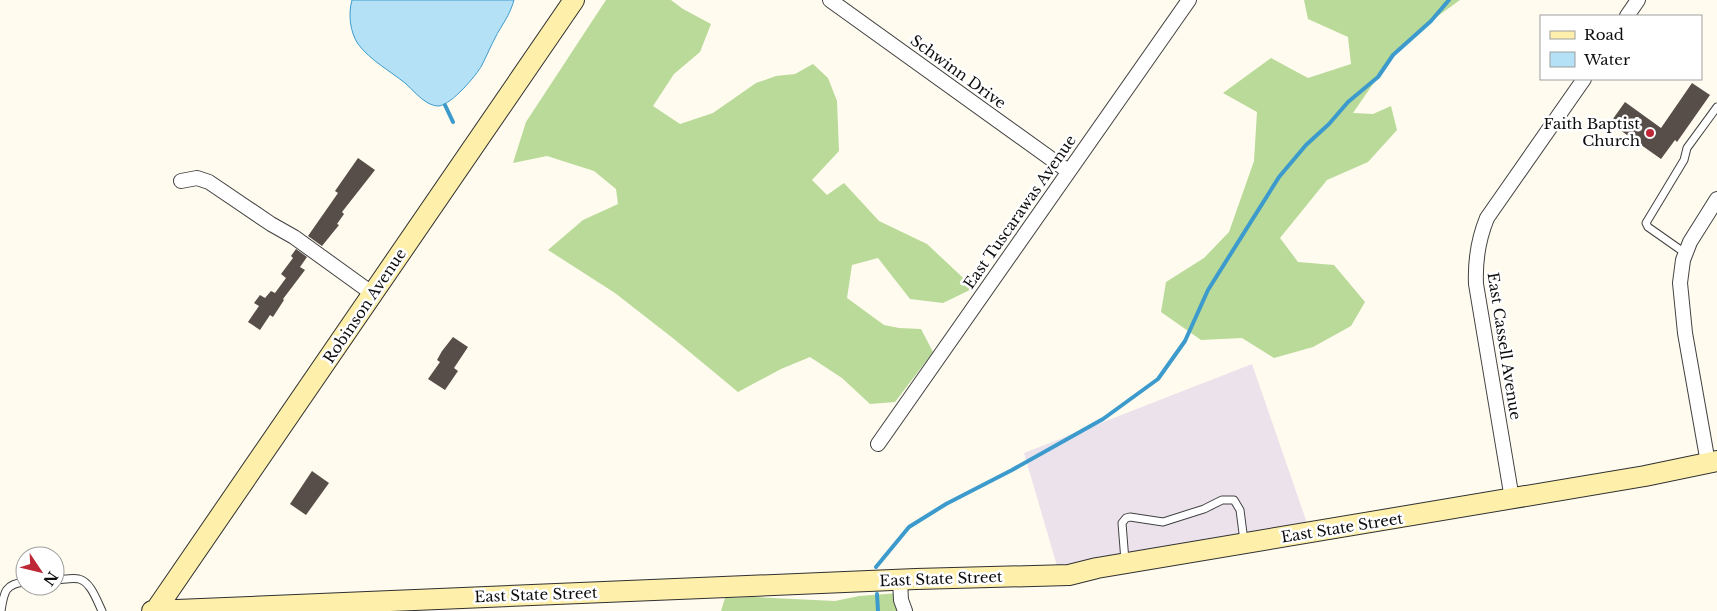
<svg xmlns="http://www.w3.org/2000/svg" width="1717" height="611" font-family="'Libre Baskerville',serif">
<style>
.industrial{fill:#ebe2ec}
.forest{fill:#b9da98}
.water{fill:#b4e1f6;stroke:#3c9bcc}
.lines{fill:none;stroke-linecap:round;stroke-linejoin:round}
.stream{stroke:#3c9bcc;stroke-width:4}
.building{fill:#574e4a}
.lane-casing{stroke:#414141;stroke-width:9}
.street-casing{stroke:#414141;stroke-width:16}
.secondary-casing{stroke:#303030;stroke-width:22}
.lane{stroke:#fff;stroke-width:7}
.street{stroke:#fff;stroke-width:14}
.secondary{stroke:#fef0ab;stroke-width:20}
.poi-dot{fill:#bd2736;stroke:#fff;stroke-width:2}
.labels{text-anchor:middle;stroke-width:5;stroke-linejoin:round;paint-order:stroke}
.street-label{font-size:15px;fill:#0e0e0e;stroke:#fff}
.poi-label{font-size:15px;fill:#0e0e0e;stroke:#fff;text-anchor:end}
</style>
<rect width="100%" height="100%" fill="#fffbef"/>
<!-- industrial -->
<path class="industrial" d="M1252,364l56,162 -251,40 -33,-113z"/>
<!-- forest -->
<path class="forest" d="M606,0h65l12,9 28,15 -11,28 -26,22 -21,32 27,18 33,-11 43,-30 20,-7 19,-2 18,-10 15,14 9,23 2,50 -27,29 15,15 17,-12 35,38 48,23 47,44 -31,15 -33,-4 -32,-41 -26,7 -5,33 37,27 15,3 22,1 12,23 -38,50 -25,2 -28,-26 -32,-21 -29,12 -43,23 -64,-53 -59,-46 -67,-43 35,-30 35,-16 -2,-15 -22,-18 -47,-15 -34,7 13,-41z
M1304,0h156l-29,21 -38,34 -40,58 20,1 18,-8 6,24 -29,32 -41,18 -47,58 18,24 36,3 31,37 -14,24 -38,21 -39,11 -32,-20 -41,2 -40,-28 5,-30 38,-24 25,-26 25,-71 3,-49 -34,-19 48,-35 37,20 43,-14 -3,-27 -40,-18z
M900,593l5,18h-184l4,-13 29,-1 81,4 24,-5z"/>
<!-- water -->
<path class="water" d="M352,0h162c-3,10 -6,16 -11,24 -8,12 -14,27 -21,41 -6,11 -30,39 -43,41 -4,0 -7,-1 -11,-3 -9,-5 -15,-13 -23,-20 -15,-12 -35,-23 -47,-39 -8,-12 -10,-30 -6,-44z"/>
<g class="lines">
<!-- stream -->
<path class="stream" d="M445,105l8,17
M876,567l33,-40 37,-23 66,-34 91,-51 55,-40 27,-38 23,-51 71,-113 27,-32 23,-21 19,-22 30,-25 15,-22 38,-34 18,-21
M877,594l1,17"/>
</g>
<!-- building -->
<path class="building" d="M1692,83l18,12 -33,47 -2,-2 -14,19 -51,-36 15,-21 36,26z
M358,158l17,12 -33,42 2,2 -7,10 2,1 -17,21 -14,-10 30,-43 -3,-2z
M296,249l11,8 -7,10 5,3 -22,29 1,1 -11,17 -3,-2 -10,15 -12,-8 11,-16 -5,-3 6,-8 5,3 6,-7 4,2 11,-15 -5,-4 12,-16 -2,-2z
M453,337l15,10 -14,21 4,3 -13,19 -17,-11 12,-17 -3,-2 5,-9z
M312,471l17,12 -23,32 -16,-11z"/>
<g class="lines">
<defs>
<path id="lane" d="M1685,253l-37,-26 -2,-4 38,-63 3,-12 30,-41
M1125,561l-3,-38 4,-5 4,-1 33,5 41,-13 18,-9h12l6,10 4,31
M55,580c7,0 17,-3 24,-1 12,3 18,22 23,32
M1,611c3,-18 3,-27 24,-29"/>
<path id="street" d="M830,0l238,171
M1627,16l11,-16
M181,181l16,-3 12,4 62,42 23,13 79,57
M878,444l311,-444
M1708,463l-23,-130 -5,-50 3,-23 7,-18 27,-43
M1512,499l-36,-215c-1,-24 2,-44 11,-66l97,-139
M900,580l1,20 4,11"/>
<path id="secondary" d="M152,611l764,-32 153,-4 28,-7 548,-92 72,-15
M155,611l419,-611"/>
</defs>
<!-- lane casing -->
<use href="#lane" class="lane-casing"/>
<!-- street casing -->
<use href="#street" class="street-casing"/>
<!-- secondary casing -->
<use href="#secondary" class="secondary-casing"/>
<!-- lane -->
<use href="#lane" class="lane"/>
<!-- street -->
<use href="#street" class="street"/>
<!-- secondary -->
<use href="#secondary" class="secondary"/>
</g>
<!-- markers -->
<circle class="poi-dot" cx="1650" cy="133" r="5"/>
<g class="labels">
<!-- street labels -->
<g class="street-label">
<text transform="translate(958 72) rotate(36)" y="5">Schwinn Drive</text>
<text transform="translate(1020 212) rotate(-55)" y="5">East Tuscarawas Avenue</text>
<text transform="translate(365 306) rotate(-56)" y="5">Robinson Avenue</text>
<text transform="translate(1504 346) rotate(81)" y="5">East Cassell Avenue</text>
<text transform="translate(1342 528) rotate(-9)" y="5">East State Street</text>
<text transform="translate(941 579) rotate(-2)" y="5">East State Street</text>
<text transform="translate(536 595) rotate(-2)" y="5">East State Street</text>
</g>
<!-- poi labels -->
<g class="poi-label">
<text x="1640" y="129">Faith Baptist<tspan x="1640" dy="17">Church</tspan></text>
</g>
</g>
<!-- legend -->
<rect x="1540" y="15" width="162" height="65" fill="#ffffff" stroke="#9f9f9f"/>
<rect x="1550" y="31" width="25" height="8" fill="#fef0ab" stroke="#9f9f9f"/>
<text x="1584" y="40" font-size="15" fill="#0e0e0e">Road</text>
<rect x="1550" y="52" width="25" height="15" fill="#b4e1f6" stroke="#9f9f9f"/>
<text x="1584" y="65" font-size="15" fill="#0e0e0e">Water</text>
<!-- north arrow -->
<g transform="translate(40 571) rotate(125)"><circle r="24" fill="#ffffff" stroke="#9f9f9f"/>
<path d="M0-4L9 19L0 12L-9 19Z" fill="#bd2736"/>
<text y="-8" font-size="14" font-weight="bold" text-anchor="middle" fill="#0e0e0e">N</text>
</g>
</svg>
